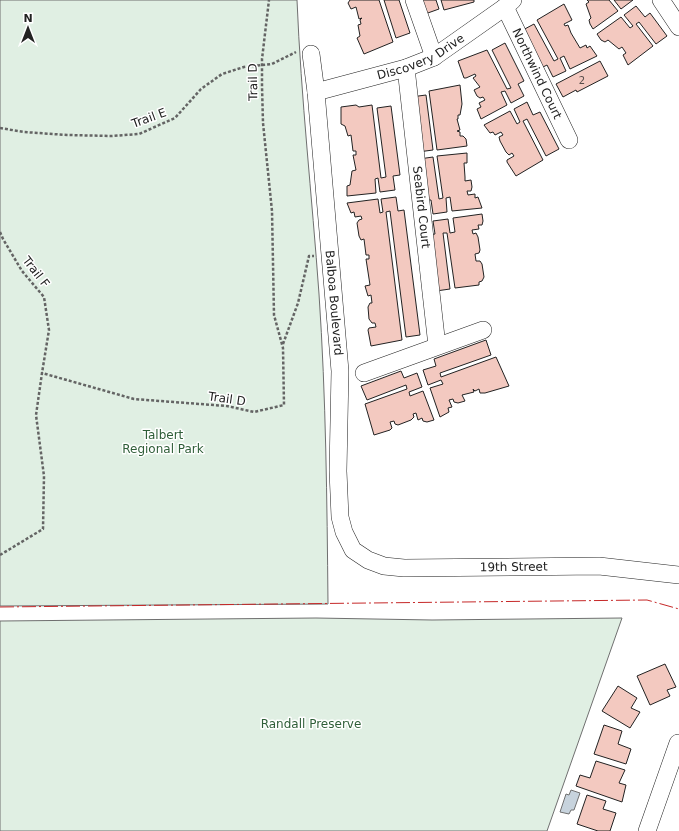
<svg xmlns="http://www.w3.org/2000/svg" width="679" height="831" font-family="'DejaVu Sans',sans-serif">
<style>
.green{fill:#e0efe3;stroke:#6f6f6f}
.water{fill:#c7d3dd;stroke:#6f6f6f}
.building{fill:#f3c9c0;stroke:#222}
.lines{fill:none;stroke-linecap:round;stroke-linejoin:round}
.minor-casing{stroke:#222;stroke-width:18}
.path{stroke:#646464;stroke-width:2.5;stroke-dasharray:3 2;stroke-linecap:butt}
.minor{stroke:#fff;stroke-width:17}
.power{stroke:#c62828;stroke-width:1;stroke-dasharray:14 3 2 3;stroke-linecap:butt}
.labels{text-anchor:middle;stroke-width:3;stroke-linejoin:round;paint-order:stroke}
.number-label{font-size:10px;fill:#564c4a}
.street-label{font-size:12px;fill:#222;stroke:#fff}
.park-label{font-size:12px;fill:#2f5e38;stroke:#fff}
</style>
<rect width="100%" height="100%" fill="#fff"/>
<!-- green -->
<path class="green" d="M0,0h297c4,98 15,196 22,294 7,103 8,207 9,310l-328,2z
M316,618l116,2 190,-2 -75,213h-547v-210z"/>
<!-- water -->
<path class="water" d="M571,790l9,3 -6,17h-3l-2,4 -9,-2 6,-18 3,1z"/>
<!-- building -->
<path class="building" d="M350,0h29l14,42 -29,12 -7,-16 3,-2 -2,-11 3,-1 -1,-4 2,-2 -3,1 -3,-12 -5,2 -3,-6z
M384,0h15l11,33 -14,5z
M421,0h15l3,9 -14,5z
M441,0h33v2l-30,8z
M587,0h22l9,11 -25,18 -3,-5 -1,-4 2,-2 -5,-14 3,-2z
M614,0h19l-12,9z
M564,4l8,16 -8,4 1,2 3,-1 3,8 9,15 6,-3 1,3 3,-2 7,10 -27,13 -6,-13 -4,2 6,13 -13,6 -6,-12 -6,3 -20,-37 13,-7 20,37 4,-2 -21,-39z
M636,6l9,11 5,-4 17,23 -11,8 -17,-22 -3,2 17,22 -25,19 -5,-10 3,-2 -4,-6 -3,2 -11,-9 -3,2 -4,-2 -4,-6 24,-17 9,11 3,-2 -9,-11z
M505,43l19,38 -6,3 6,12 -13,7 -6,-12 -4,1 6,13 -26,14 -4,-10 4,-2 -2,-4 6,-3 -2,-3 -3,1 -3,-2 -3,-6 6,-3 -7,-9 3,-2 -1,-2 -9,4h-2l-6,-17 29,-11 20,39 4,-1 -19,-38z
M600,61l8,15 -31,16 -1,-2 -13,7 -7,-13z
M460,85l2,19 -2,11h-2v4h-1l3,11 -3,1 3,1v4h3l3,3 1,7 -30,4 -8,-59z
M426,95l7,55 -15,2 -7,-55z
M527,102l6,13 7,-3 19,37 -13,7 -19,-37 -4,2 20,39 -27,16 -9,-14v-2l7,-4 -2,-3 -3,2 -3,-3 -6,-11 -1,-4 4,-2 -2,-3 -6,3 -2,-3 -3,1 -6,-8 26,-14 7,13 3,-2 -6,-13z
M356,105l3,2 13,-2 9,73 5,-1 -9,-69 14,-2 9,69 -7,1 2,14 -15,2 -2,-14 -3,1 1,14 -29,3v-10l3,-1 2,-14 4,-1 -3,-15h3v-4h-3l-2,-16 -3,1 -3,-10 -4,-2v-17z
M467,153v10h-3l1,14v4l6,-1 1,7 -1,4h-4l1,4 7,-1v4l3,-1 4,11 -30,3 -2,-14 -4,1 1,14 -14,2 -2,-14h-7l-5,-41 14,-2 6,42 4,-1 -6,-42z
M396,197l2,14 6,-1 16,125 -14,2 -16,-126 -4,1 16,128 -31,6 -3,-16 1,-2 7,-1 -1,-4h-3l-3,-4 -1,-12 2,-4h2l-1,-8 -3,1 -3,-10 5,-1 -4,-26h3v-4h-3l-2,-16 -3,1 -2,-4 -2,-13 2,-3 3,-1 -1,-3 -6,1 -1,-5 -3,1 -4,-10 31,-4 2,14 3,-1 -2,-13z
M482,214l1,7 -1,4h-4l1,4 -7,1 1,4 3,-1 2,4 2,13 -1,3 -4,1 1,7h4l2,3 2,13 -2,4 -3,1v3l-24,3 -8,-55h-4l7,56 -14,2 -8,-56 7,-1 -2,-13 15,-2 2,14 5,-1 -2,-14z
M486,340l5,15 -51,18 1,4 55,-20 13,29 -24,7h-5l-1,-4 -4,2 -2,-2 1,3 -12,3 3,6 -7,2 -4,-1 -1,-3 -4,1 3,7 -4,1 1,4 -9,5 -10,-29 13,-4 -2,-4 -13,5 -5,-15 13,-4 -2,-7z
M401,371l3,7 13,-5 5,14 -13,5 1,4 13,-5 11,29 -7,2 -4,-1 -1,-3 -4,2 -2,-7 -3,1 1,3 -3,3 -13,5 -3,-1 -1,-3 -4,1 2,6 -2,2 -16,5 -9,-31 42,-15 -1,-4 -39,15 -6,-14z
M665,664l11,23 -9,3 3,6 -20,9 -13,-29z
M618,686l19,12 -6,10 9,4 -10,16 -28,-17z
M604,725l18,6 -4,13 13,5 -5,15 -32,-10z
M596,761l29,9 -6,13 7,2 -4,17 -46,-16 4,-11 10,3z
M587,795l19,6 -3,8 13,4 -6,18h-12l-21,-7z"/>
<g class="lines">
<defs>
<g id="minor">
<path d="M414,0l20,57"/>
<path d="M661,0l18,27"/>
<path id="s1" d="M505,7l64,133"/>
<path id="s2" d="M311,54l5,38 24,279 -2,100 2,46 4,15 9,18 15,10 16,6 20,2 195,-2 80,9"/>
<path id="s3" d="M406,68l31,278"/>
<path id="s4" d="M316,92l90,-24 28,-11 71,-50 8,-7"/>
<path d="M364,373l119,-43"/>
<path d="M647,831l31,-88"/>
</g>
</defs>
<!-- minor casing -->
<use href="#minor" class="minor-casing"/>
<!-- path -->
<path class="path" d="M0,128l24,4 43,3 45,1 27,-2 36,-16 26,-29 21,-15 22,-7 28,-3 24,-12
M0,232l3,7 19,32 22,26 5,33 -7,43
M283,344l15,-41 11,-47h5
M0,555l43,-26 1,-53 -8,-61 6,-42 92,26 93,7 27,6 30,-7 -1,-57 -9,-33 -2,-104 -9,-88 -1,-37v-27l7,-59"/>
<!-- minor -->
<use href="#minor" class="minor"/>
<!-- power -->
<path class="power" d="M0,607l647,-7 32,9"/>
</g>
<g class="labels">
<!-- number labels -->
<g class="number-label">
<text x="582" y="84">2</text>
</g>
<!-- street labels -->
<g class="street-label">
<text dy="4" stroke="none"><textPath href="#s4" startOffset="111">Discovery Drive</textPath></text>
<text dy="4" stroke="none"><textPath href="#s1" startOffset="74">Northwind Court</textPath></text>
<text transform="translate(253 82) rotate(-91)" y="4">Trail D</text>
<text transform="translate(149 118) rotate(-20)" y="4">Trail E</text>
<text dy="4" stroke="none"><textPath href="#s3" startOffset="140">Seabird Court</textPath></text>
<text transform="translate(36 272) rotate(52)" y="4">Trail F</text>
<text dy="4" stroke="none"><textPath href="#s2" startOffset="250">Balboa Boulevard</textPath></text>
<text transform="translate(227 399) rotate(8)" y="4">Trail D</text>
<text dy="4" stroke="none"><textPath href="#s2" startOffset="665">19th Street</textPath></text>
</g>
<!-- park labels -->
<g class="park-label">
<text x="163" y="439">Talbert<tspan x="163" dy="14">Regional Park</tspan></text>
<text x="311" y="728">Randall Preserve</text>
</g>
</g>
<!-- north arrow -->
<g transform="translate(28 28)" stroke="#ffffff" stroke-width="3" paint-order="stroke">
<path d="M0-3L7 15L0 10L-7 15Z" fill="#222222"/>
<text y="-6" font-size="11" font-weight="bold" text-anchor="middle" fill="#222222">N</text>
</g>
</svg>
